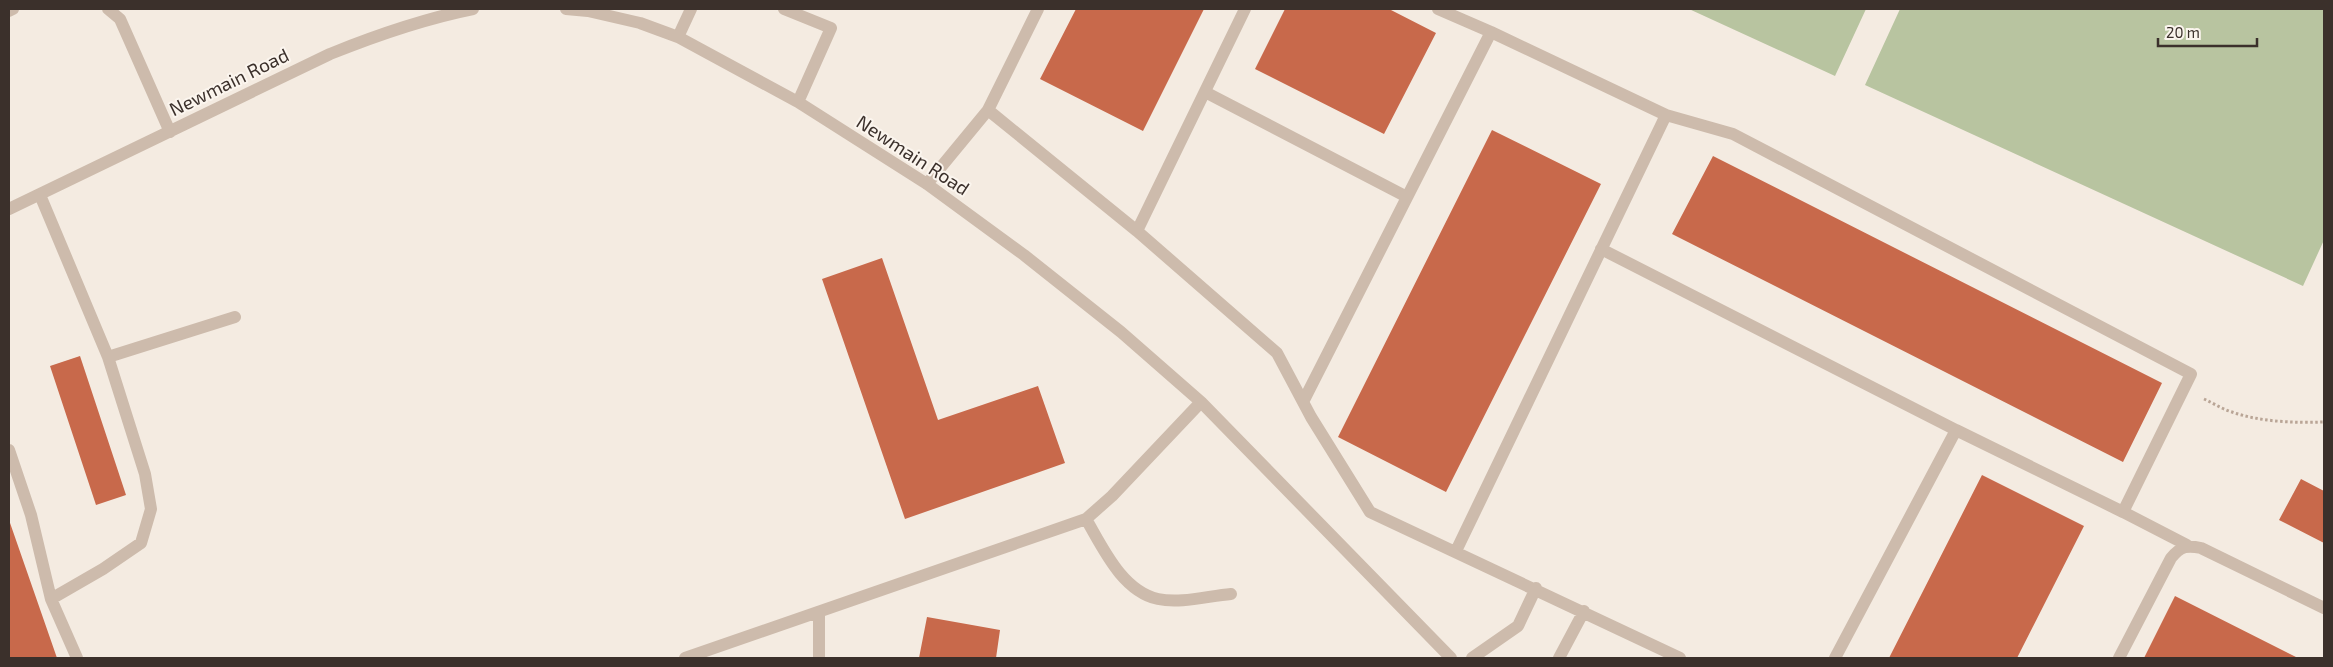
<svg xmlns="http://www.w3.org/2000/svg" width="2333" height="667" font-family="'Exo 2',sans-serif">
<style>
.green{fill:#b8c4a0}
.building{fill:#c8694b}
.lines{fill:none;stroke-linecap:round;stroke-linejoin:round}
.path{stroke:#b9a596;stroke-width:3;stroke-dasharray:2.5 2.5;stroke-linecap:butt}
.service{stroke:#cdbbac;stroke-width:12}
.labels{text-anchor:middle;stroke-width:4;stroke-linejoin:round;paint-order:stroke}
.street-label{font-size:19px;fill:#3b302b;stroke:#fbf5ee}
</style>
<rect width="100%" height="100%" fill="#f4ebe1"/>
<!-- green -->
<path class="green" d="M1689,9h177l-31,67z
M1900,9h424v231l-21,46 -438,-201z"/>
<!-- building -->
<path class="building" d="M1076,9h128l-61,122 -103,-52z
M1285,9h104l47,24 -52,101 -129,-65z
M1492,130l109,54 -155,308 -108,-55z
M1713,156l449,227 -39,79 -451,-228z
M882,258l56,162 100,-34 27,77 -160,56 -83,-240z
M80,356l46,139 -30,10 -46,-139z
M1982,475l102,51 -67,132h-128z
M2301,479l23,12v52l-45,-23z
M9,520l48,138h-48z
M2175,596l123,62h-154z
M927,617l73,13 -4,28h-77z"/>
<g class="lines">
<!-- path -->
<path class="path" d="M2204,399c9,4 18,10 28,13 28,10 63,11 92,10"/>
<!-- service -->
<path class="service" d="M108,9l12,10 50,113
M566,9l22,2 52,12 38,14 120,65 129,82 97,71 97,77 80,70 250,256
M784,9l47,19 -33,74
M1038,9l-50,101 149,121 140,122 34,64 59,95 310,146
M9,11l4,-2
M1491,32l175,83 67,19 458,240 -68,138 -167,-82 -121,228
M678,37l13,-28
M1205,92l202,105
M927,184l61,-74
M40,195l68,162 37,117 6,35 -10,34 -38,26 -52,30
M9,209l321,-155c47,-19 93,-35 143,-45
M1137,231l108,-222
M1601,249l355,181
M108,357l127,-40
M1303,402l188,-370 -53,-23
M9,450l22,65 20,84 26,59
M2123,512l64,33
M1086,519c17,29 36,72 72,80 22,5 50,-3 73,-5
M1456,551l210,-436
M819,612v46
M685,658l401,-139 26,-23 89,-94
M1472,658l46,-32 18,-38
M1559,658l25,-47
M2119,658l52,-100c10,-12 16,-13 30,-10l123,60"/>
</g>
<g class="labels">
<!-- street labels -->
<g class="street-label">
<text transform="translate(229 82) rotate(-26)" y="7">Newmain Road</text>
<text transform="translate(913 155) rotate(33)" y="7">Newmain Road</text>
</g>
</g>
<!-- border -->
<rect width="2333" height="667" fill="none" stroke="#3b302b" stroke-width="20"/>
<!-- scale -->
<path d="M2158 38v8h99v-8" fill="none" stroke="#3b302b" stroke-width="2.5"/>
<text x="2166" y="38" font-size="15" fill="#3b302b" stroke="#fbf5ee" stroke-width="4" paint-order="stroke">20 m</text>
</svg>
